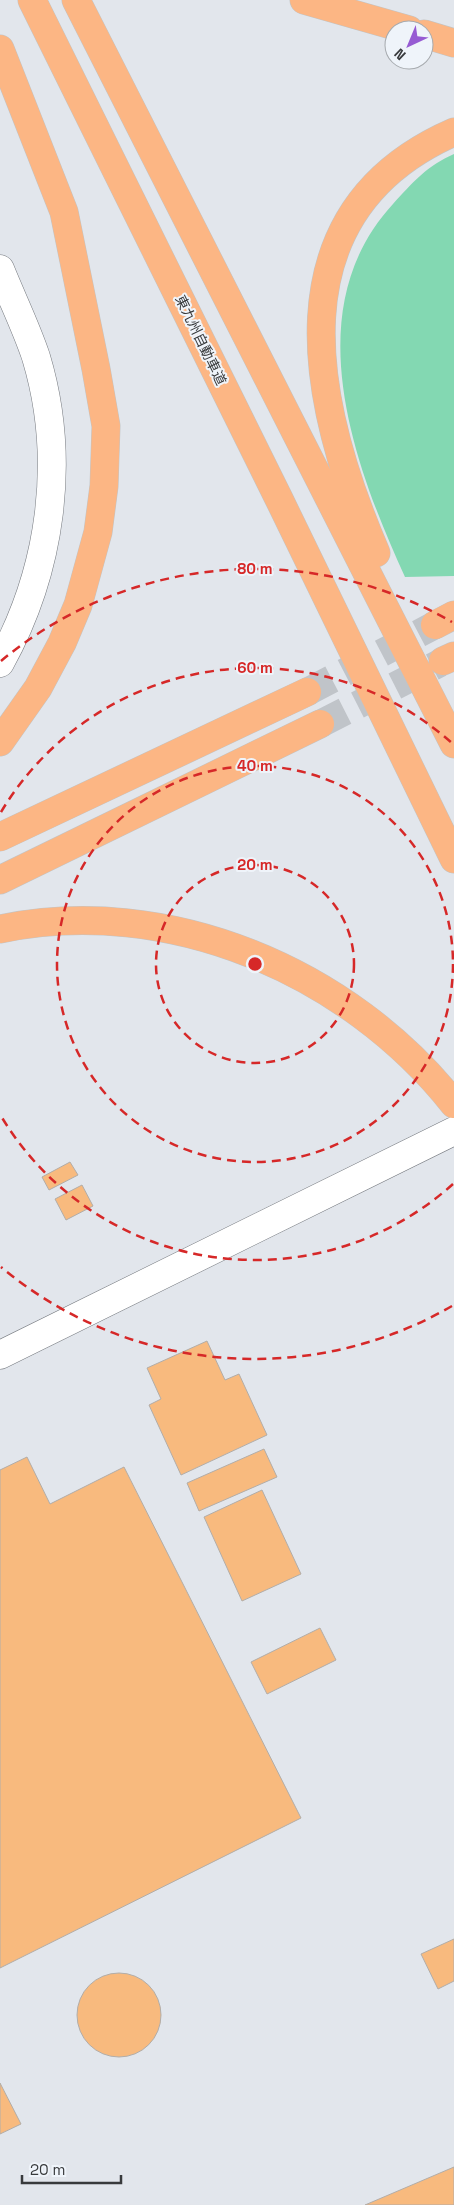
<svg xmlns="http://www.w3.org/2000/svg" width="454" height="2205" font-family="'Space Grotesk','Noto Sans JP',sans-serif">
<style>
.green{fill:#83d8b2}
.building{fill:#f8ba7e;stroke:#b2ada8}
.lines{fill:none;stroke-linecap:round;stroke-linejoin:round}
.highway-tunnel{stroke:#c0c4c9;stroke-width:28;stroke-dasharray:28 14;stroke-linecap:butt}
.minor-casing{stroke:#777b80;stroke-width:29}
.highway-casing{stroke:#c3c4c4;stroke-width:29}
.minor{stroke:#fff;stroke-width:28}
.highway{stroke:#fcb684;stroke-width:28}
.ring{fill:none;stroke:#d62828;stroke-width:2.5;stroke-dasharray:9 6}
.labels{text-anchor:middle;stroke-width:4;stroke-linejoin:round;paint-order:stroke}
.street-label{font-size:14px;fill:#383a3c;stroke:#eff4fa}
.centre{fill:#d62828;stroke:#eff4fa;stroke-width:2.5}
.ring-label{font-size:15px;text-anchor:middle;font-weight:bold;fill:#d62828;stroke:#eff4fa;stroke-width:4;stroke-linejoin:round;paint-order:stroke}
</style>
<rect width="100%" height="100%" fill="#e2e6ec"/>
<!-- green -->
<path class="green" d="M454,154v422l-49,1c-52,-114 -109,-268 -12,-373 19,-21 35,-39 61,-50z"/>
<!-- building -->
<path class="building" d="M70,1162l8,13 -29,15 -7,-13z
M82,1185l11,21 -27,14 -11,-21z
M207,1341l18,39 14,-6 28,61 -86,40 -32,-70 12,-6 -14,-31z
M264,1449l13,28 -78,34 -12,-28z
M27,1457l23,47 74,-37 177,351 -301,150v-498z
M262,1490l39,84 -59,27 -38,-84z
M320,1628l16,32 -69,34 -16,-32z
M454,1939v42l-16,8 -17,-35z
M77 2015a42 42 0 1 1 84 0a42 42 0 1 1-84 0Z
M0,2083l21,41 -21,10z
M454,2167v38h-89z"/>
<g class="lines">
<!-- highway-tunnel -->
<path class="highway-tunnel" d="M307,692l128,-67
M320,724l120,-61"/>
<defs>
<path id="minor" d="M0,269c12,30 26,58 36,88 31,103 15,214 -36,306
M0,1355l454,-224"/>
<path id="highway" d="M32,0l247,499 175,360
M76,0l378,744
M304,0l105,30
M424,34l30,9
M0,49l64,163 32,157 10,57 -2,60 -6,46 -20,73 -16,38 -24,45 -38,54
M376,553c-64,-149 -107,-340 78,-421
M435,625l19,-10
M443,661l11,-5
M0,837l307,-145
M0,880l320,-156
M0,929c168,-35 349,42 454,175"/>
</defs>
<!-- minor casing -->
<use href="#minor" class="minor-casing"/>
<!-- highway casing -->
<use href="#highway" class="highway-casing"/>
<!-- minor -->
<use href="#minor" class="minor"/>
<!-- highway -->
<use href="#highway" class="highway"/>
</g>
<!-- distance rings -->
<g class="ring">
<circle cx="255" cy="964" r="99"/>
<circle cx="255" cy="964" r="198"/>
<path d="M453 1184A296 296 0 0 1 1 1116M1 812A296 296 0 0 1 453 744"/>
<path d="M452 1306A395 395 0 0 1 1 1267M1 661A395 395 0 0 1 452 622"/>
</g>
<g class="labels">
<!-- street labels -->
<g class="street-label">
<text transform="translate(201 340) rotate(64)" y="5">東九州自動車道</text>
</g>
</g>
<circle cx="255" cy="964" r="8" class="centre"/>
<g class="ring-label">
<text x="255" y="574">80 m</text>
<text x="255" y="673">60 m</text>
<text x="255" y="771">40 m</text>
<text x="255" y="870">20 m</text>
</g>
<!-- north arrow -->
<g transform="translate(409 45) rotate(224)"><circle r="24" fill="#eff4fa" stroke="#a6aaae"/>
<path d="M0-4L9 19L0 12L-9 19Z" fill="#965bd3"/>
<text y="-8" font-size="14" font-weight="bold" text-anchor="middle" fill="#383a3c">N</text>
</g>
<!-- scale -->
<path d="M22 2175v8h99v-8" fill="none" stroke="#383a3c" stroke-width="2.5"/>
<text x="30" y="2175" font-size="15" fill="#383a3c" stroke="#eff4fa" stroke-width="4" paint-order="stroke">20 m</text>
</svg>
